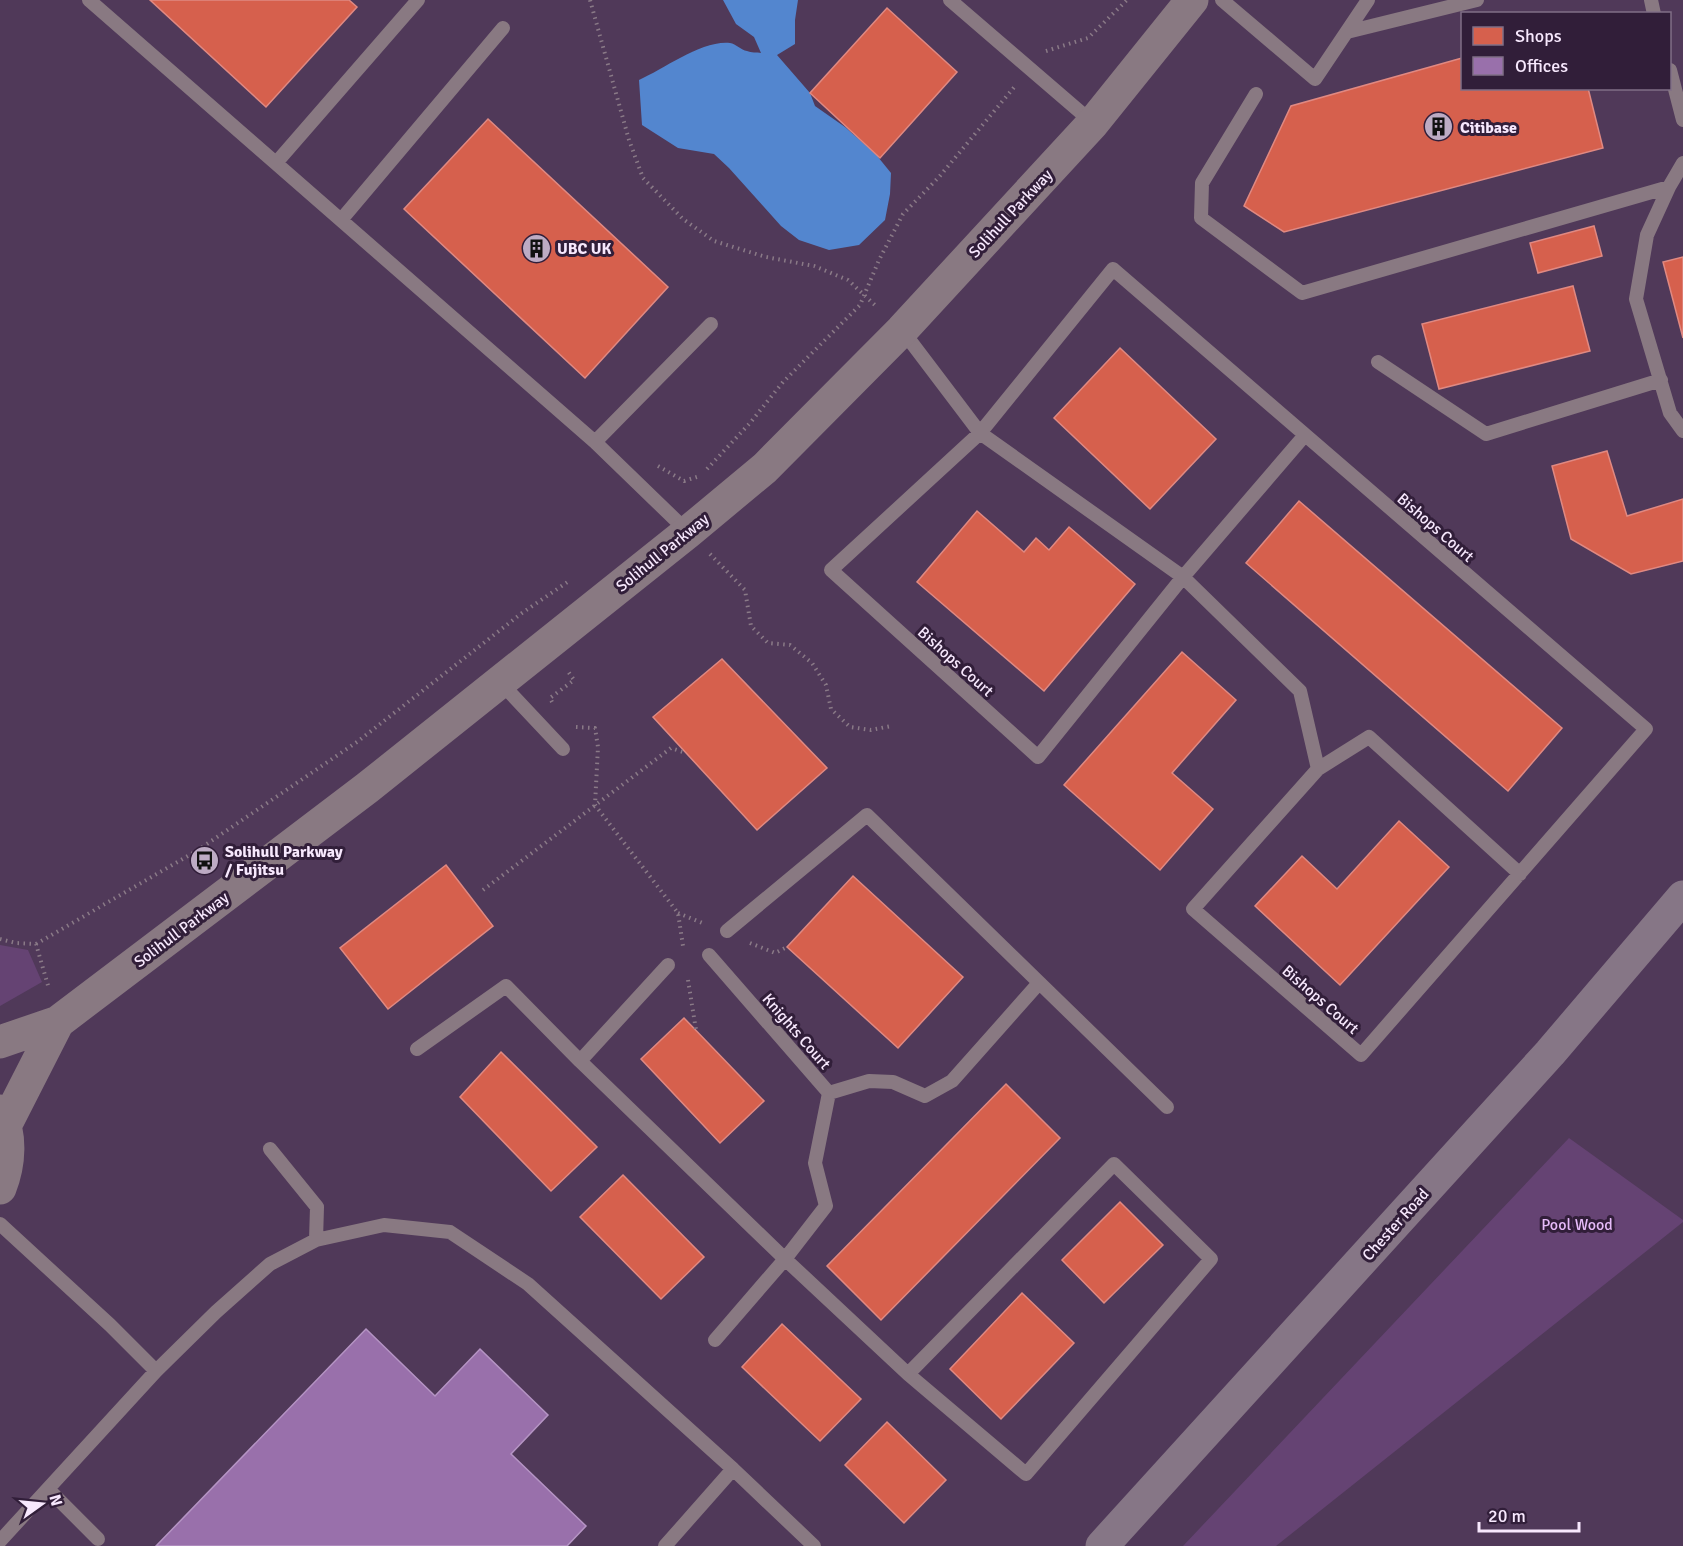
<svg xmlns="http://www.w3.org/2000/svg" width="1683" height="1546" font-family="Signika,sans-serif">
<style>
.green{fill:#654373}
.water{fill:#5386cf}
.shops{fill:#d6604d;stroke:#e08982;stroke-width:1.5}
.offices{fill:#9970ab;stroke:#b594c4;stroke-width:1.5}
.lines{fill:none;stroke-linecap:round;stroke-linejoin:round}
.path{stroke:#8a7a87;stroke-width:4;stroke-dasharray:1.5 4.5;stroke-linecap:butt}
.service{stroke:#897982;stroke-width:14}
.tertiary{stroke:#897982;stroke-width:33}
.trunk{stroke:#867686;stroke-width:33}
.labels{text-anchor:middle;stroke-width:6;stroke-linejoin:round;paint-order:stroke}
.poi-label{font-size:16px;font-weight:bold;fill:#f7e8fd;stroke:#311e39;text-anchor:start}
.street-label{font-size:16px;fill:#f7e8fd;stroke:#311e39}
.park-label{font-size:16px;fill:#e6bbf9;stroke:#311e39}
</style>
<rect width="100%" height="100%" fill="#503959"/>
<!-- green -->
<path class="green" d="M0,945l28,5 14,32 -42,24z
M1569,1138l114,82v2l-407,324h-93z"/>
<!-- water -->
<path class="water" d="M723,0h75l-3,20v24l-18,11 33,38 5,13 30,21 35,31 -2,-1 13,16 -1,21 -5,26 -26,25 -30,5 -30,-10 -18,-14 -52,-58 -15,-14 -36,-6 -36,-23 -3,-45c25,-11 63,-40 91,-37 6,1 11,7 17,8 4,2 10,1 14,2l-7,-16 -18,-13z"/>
<!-- shops -->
<path class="shops" d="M150,0h199l8,7 -91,100z
M887,8l70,64 -77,86 -70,-65z
M1462,58v30h126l15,60 -319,84 -40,-26 47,-100z
M488,119l180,168 -83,91 -181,-169z
M1594,226l8,30 -64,17 -8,-30z
M1683,257v81l-20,-76z
M1573,286l17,65 -151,38 -17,-65z
M1120,348l96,91 -66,70 -96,-91z
M1607,451l20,65 56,-17v62l-52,13 -60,-35 -19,-73z
M1299,501l263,227 -54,63 -262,-228z
M977,511l47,41 12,-14 13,12 20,-23 66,57 -91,107 -127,-109z
M1182,652l54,48 -64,73 41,36 -53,61 -96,-85z
M722,659l105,109 -70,62 -104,-113z
M1399,821l50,46 -109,118 -85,-79 47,-50 35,33z
M446,865l47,61 -105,83 -48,-61z
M853,876l110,101 -65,71 -111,-101z
M684,1018l80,83 -44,42 -79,-84z
M501,1052l96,95 -46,44 -91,-94z
M1006,1084l54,54 -179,182 -54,-54z
M623,1175l81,82 -43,42 -81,-82z
M1120,1202l43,43 -59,58 -42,-43z
M1022,1293l52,50 -73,76 -51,-50z
M782,1324l79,75 -41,42 -78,-74z
M887,1422l59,58 -42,43 -59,-58z"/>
<!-- offices -->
<path class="offices" d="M366,1329l69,67 45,-47 68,66 -37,39 75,72 -19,20h-411z"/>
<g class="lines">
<!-- path -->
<path class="path" d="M590,0l39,140 14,38 40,41 31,22 52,16 48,9 34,14 29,27
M1046,51l42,-13 39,-38
M658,466l26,15 16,-5
M707,469l43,-46 33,-41 77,-77 19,-45 24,-46 36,-37 77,-92
M710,554l35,36 6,36 17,17 22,2 22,18 14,22 5,24 19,18 21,3 20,-4
M552,702l-2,-4 24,-18 -7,-10
M576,727l19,1 3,19 -3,58 83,108 5,33
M483,890l188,-142 15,5
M678,913l27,11
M0,939l16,4 20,1 13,45
M750,943l25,10 12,-6
M36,944l162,-94 159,-108 165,-129 47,-32
M688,980l8,50"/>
<!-- service -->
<path class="service" d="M89,0l506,442 93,90
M950,0l143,123
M1222,0l93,79 53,-79
M1651,0l3,14
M1347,32l130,-32
M1670,70l13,50
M1256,94l-54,89 -1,35 101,75 367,-106
M276,163l142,-163
M1683,163l-14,24 -22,48 -11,64 34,114 13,18
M341,220l162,-192
M902,330l78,103 203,144 117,114 18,78 51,-32 151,137
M1378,362l108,72 175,-54
M1305,435l-122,142 -145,180 -207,-187 149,-137 133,-164 533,460 -285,326 -168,-146 125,-140
M595,442l116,-118
M500,682l63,67
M727,931l140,-116 300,292
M709,955l120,138 40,-12 24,1 32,14 27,-15 87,-98
M668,965l-88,96 205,198 -70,81
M417,1049l89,-63 74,75
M829,1093l-14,70 11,43 -41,53 123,115 118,100 185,-215 -97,-95 -206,210
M270,1149l47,58 -1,33
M0,1224l110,101 46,46
M733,1469l81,77
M48,1489l50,50
M0,1541l156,-170 60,-59 54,-48 46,-24 68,-15 66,7 78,52 205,185 -68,77"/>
<!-- tertiary -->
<path class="tertiary" d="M0,1042l58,-20 309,-234 321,-256 77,-64 137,-138 191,-207 99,-123
M0,1111c11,24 10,52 0,77
M6,1124l52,-102"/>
<!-- trunk -->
<path class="trunk" d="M1102,1546l448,-493 133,-156"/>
</g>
<!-- icons -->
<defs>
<symbol id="building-disc" viewBox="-11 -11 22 22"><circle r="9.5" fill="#bdabc4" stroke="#311e39"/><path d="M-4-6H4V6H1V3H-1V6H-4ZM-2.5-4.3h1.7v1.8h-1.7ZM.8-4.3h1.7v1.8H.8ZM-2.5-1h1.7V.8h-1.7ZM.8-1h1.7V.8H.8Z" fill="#111"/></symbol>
<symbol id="bus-disc" viewBox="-11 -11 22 22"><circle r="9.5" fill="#bdabc4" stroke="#311e39"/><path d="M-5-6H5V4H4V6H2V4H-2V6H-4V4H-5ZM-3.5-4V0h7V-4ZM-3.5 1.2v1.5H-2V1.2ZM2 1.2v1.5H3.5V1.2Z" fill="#111"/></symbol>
</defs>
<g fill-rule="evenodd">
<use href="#building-disc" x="1422" y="110" width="33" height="33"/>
<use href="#building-disc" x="520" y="232" width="33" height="33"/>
<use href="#bus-disc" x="188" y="844" width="33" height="33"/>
</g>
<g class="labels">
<!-- poi labels -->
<g class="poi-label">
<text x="1460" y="133">Citibase</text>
<text x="557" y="254">UBC UK</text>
<text x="225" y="857">Solihull Parkway<tspan x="225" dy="18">/ Fujitsu</tspan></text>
</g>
<!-- street labels -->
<g class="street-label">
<text transform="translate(1010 213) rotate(-47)" y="6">Solihull Parkway</text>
<text transform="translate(1436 527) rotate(41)" y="6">Bishops Court</text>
<text transform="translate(662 552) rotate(-39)" y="6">Solihull Parkway</text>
<text transform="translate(956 661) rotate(42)" y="6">Bishops Court</text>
<text transform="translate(181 929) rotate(-37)" y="6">Solihull Parkway</text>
<text transform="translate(1321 999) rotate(41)" y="6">Bishops Court</text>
<text transform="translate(797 1031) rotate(49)" y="6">Knights Court</text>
<text transform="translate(1395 1224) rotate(-48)" y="6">Chester Road</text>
</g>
<!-- park labels -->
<g class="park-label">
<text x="1577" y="1230">Pool Wood</text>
</g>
</g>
<!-- legend -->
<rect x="1461" y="12" width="210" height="78" fill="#311e39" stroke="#806f87" stroke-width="1.5"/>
<rect x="1473" y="27" width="30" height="18" fill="#d6604d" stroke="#806f87" stroke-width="1.5"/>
<text x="1515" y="42" font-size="18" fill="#f7e8fd">Shops</text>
<rect x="1473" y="57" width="30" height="18" fill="#9970ab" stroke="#806f87" stroke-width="1.5"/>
<text x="1515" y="72" font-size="18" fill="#f7e8fd">Offices</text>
<!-- north arrow -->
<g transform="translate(42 1504) rotate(75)" stroke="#311e39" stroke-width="4.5" paint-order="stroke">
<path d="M0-4.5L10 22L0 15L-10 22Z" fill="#f7e8fd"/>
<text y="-9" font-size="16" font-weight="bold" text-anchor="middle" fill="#f7e8fd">N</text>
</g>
<!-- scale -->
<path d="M1479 1522v9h100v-9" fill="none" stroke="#f7e8fd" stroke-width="3"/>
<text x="1488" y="1522" font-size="18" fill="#f7e8fd" stroke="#311e39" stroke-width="4.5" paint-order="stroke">20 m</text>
</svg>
